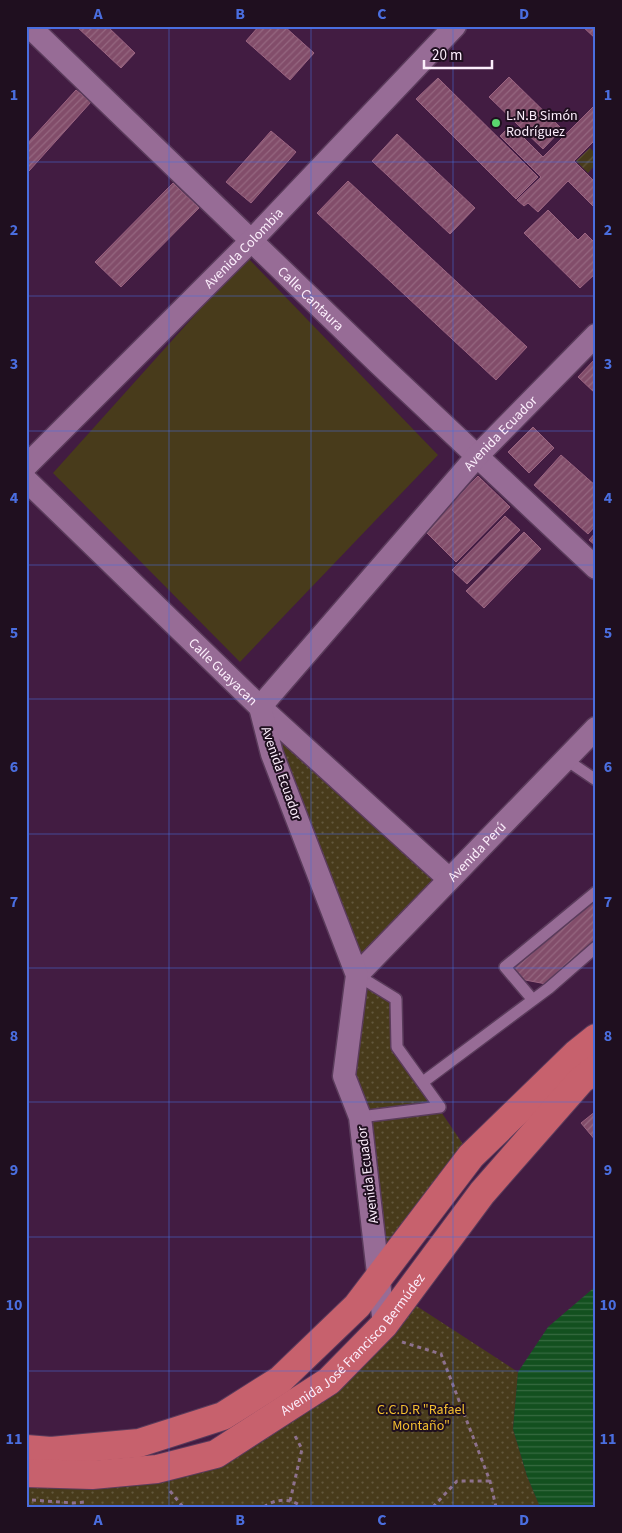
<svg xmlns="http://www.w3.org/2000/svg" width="622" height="1533" font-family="'Source Sans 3',sans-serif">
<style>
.grass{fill:url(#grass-dots)}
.garden{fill:url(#garden-furrows)}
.pitch{fill:#483b1b}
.water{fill:url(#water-rules)}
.building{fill:url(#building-hatch);stroke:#9b6481}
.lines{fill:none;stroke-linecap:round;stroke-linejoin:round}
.lane-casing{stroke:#5a3b5b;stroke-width:14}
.street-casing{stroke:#5a3b5b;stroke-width:25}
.primary-casing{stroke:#5a3b5b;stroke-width:30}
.path{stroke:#8d718d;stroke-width:3;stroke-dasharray:4 4;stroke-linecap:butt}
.lane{stroke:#976c96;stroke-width:11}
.street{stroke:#976c96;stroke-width:22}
.primary{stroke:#c7616d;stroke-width:28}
.grid{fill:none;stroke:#4a6edf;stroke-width:1;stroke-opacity:0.55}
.poi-dot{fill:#5ad56e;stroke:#1f0f1f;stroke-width:2}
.labels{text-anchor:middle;stroke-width:4;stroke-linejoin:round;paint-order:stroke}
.poi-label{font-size:14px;fill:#fceefc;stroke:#1f0f1f;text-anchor:start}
.street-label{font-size:14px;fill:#fceefc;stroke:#1f0f1f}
.park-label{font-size:14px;fill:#f3bf30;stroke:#1f0f1f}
.neatline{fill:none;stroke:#4a6edf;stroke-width:2}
.grid-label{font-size:16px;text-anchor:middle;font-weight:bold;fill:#4a6edf}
</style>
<defs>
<pattern id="grass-dots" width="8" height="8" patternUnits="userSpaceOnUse" patternTransform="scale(1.25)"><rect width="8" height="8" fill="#483b1b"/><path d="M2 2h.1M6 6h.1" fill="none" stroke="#63583d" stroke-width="1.8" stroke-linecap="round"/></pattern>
<pattern id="garden-furrows" width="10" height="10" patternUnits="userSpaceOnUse" patternTransform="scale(1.25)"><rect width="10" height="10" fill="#483b1b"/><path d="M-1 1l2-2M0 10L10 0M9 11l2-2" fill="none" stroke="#63583d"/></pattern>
<pattern id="water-rules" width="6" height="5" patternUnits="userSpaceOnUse" patternTransform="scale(1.25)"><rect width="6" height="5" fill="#13501f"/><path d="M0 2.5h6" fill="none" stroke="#366a40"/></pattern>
<pattern id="building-hatch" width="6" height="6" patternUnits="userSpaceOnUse" patternTransform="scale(1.25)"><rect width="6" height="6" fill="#824d6a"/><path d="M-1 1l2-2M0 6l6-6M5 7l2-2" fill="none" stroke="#956780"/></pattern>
</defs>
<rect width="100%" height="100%" fill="#421c42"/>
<!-- grass -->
<path class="grass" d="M260,707l188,171 -91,97 39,24 1,48 74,109 -92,123 -35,-203 13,-101z
M415,1305l103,67 -5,57 14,47 13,31h-514v-34l190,-19z"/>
<!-- garden -->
<path class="garden" d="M590,148l6,6v10l-8,9 -12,-12z"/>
<!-- pitch -->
<path class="pitch" d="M247,257l191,198 -198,207 -187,-189z"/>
<!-- water -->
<path class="water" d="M596,1286v221h-56l-13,-31 -14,-47 5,-57 30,-45z"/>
<!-- building -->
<path class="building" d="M76,26h31l28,27 -14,15z
M259,26h25l30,27 -24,27 -44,-39z
M582,26h14v13z
M509,77l53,52 -19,20 -54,-52z
M438,78l100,99 -22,22 -100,-100z
M76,90l15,12 -62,69 -3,-3v-23z
M596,104v35l-22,22 22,22v26l-28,-28 -30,31 -10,-9 -4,3 -7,-6 24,-23 -41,-41 11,-11 32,32z
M271,131l25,21 -45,51 -25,-21z
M397,134l78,74 -25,26 -78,-73z
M348,181l179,166 -31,33 -179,-167z
M173,183l26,25 -78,79 -26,-25z
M548,210l30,30 7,-7 11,11v29l-16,15 -56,-55z
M596,358v36l-18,-17z
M533,427l21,21 -25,25 -21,-21z
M561,455l35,31v39l-8,9 -54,-49z
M478,476l32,31 -54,55 -31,-31z
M505,516l15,14 -53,54 -15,-14z
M524,532l17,17 -57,59 -18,-17z
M596,532v14l-7,-6z
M596,894v49l-50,41 -26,-5 -11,-13z
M596,1111v30l-15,-18z"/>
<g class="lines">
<defs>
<path id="lane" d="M565,759l31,21
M357,975l39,24 1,48 43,60 -80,10
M533,1000l-28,-33 91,-75
M423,1082l126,-94 47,-41"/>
<g id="street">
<path id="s1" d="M29,26l348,336 219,206"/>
<path id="s2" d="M26,466l225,-225 204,-215"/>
<path id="s3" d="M26,480l234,227 188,171"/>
<path id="s4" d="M357,975l239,-247"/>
<path id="s5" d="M384,1325l-24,-208 -16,-41 13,-101 -85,-221 -12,-47 218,-252 118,-120"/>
</g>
<g id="primary">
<path d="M26,1449l25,2 88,-8 84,-27 57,-36 77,-74 114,-150 105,-102 20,-16"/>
<path id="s6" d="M26,1473l66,2 65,-6 59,-15 113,-73 55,-56 98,-132 99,-113 15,-11"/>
</g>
</defs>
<!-- lane casing -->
<use href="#lane" class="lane-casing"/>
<!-- street casing -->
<use href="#street" class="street-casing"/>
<!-- primary casing -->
<use href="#primary" class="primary-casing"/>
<!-- path -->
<path class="path" d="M402,1342l39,12 49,127 6,26
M170,1491l13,16
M32,1500l41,3 12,-1
M290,1501l12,-52 -8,-15
M264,1507c12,-9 27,-9 38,0
M433,1507l24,-26h33"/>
<!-- lane -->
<use href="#lane" class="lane"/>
<!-- street -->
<use href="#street" class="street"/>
<!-- primary -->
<use href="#primary" class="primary"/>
</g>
<!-- grid -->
<path class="grid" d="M169,26v1481M311,26v1481M453,26v1481M26,162h570M26,296h570M26,431h570M26,565h570M26,699h570M26,834h570M26,968h570M26,1102h570M26,1237h570M26,1371h570"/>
<!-- markers -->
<circle class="poi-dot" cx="496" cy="123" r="5"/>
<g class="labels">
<!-- poi labels -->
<g class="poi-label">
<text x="506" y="120">L.N.B Simón<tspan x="506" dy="16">Rodríguez</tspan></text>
</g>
<!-- street labels -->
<g class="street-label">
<text dy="5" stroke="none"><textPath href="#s2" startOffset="308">Avenida Colombia</textPath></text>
<text dy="5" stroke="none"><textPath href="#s1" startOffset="392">Calle Cantaura</textPath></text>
<text dy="5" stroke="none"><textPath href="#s5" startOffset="1005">Avenida Ecuador</textPath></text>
<text dy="5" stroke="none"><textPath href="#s3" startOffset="275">Calle Guayacan</textPath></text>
<text transform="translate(282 773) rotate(71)" y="5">Avenida Ecuador</text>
<text dy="5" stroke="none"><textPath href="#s4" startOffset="172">Avenida Perú</textPath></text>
<text transform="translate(367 1175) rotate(-97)" y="5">Avenida Ecuador</text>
<text dy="5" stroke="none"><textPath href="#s6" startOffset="369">Avenida José Francisco Bermúdez</textPath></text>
</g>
<!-- park labels -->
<g class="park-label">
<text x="421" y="1414">C.C.D.R "Rafael<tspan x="421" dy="16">Montaño"</tspan></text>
</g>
</g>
<!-- border -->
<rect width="622" height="1533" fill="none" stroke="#1f0f1f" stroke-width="55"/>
<!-- scale -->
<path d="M424 60v8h68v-8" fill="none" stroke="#fceefc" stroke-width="2.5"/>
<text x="432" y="60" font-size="15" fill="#fceefc" stroke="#1f0f1f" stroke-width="4" paint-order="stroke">20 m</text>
<rect x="28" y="28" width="566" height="1478" class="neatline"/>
<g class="grid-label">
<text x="98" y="19">A</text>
<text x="240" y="19">B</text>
<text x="382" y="19">C</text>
<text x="524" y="19">D</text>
<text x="14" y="100">1</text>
<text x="608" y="100">1</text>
<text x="14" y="235">2</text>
<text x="608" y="235">2</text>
<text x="14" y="369">3</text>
<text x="608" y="369">3</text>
<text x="14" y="503">4</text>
<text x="608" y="503">4</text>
<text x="14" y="638">5</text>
<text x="608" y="638">5</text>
<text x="14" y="772">6</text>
<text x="608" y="772">6</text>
<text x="14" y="907">7</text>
<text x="608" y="907">7</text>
<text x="14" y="1041">8</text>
<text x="608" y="1041">8</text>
<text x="14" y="1175">9</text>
<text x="608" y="1175">9</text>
<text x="14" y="1310">10</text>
<text x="608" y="1310">10</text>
<text x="14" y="1444">11</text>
<text x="608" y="1444">11</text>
<text x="98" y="1525">A</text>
<text x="240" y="1525">B</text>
<text x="382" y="1525">C</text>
<text x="524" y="1525">D</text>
</g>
</svg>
